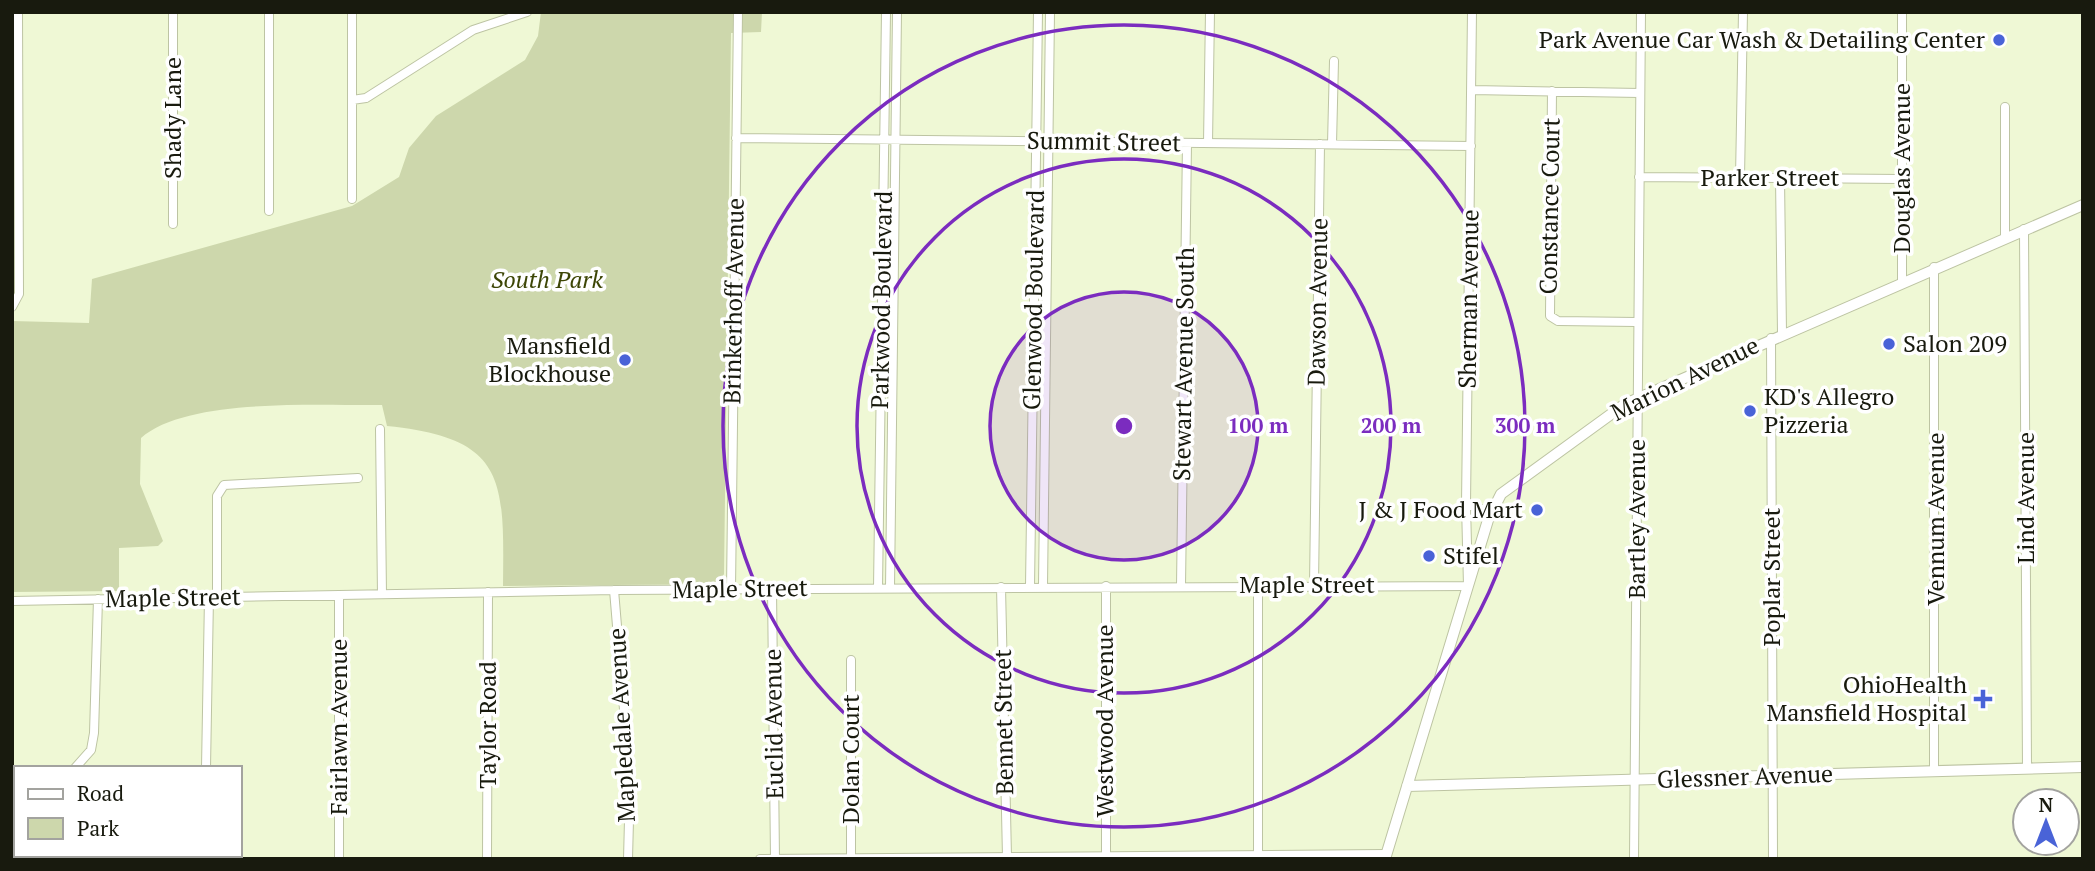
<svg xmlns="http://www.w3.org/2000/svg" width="2095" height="871" font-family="'PT Serif',serif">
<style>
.green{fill:#cdd7ac}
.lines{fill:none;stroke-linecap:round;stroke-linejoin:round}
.street-casing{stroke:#bdc4a3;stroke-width:10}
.secondary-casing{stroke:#bdc4a3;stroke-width:12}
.street{stroke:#fff;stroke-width:8}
.secondary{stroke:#fff;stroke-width:10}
.ring{fill:none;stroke:#7b2cbf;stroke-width:3.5}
.poi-dot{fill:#4963d7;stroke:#fff;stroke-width:2.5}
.labels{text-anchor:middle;stroke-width:7;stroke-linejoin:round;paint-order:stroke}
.poi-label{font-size:24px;fill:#181a0e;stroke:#fff;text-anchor:end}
.street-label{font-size:24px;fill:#181a0e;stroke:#fff}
.park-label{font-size:24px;font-style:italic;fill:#3d4606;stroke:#fff}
.centre{fill:#7b2cbf;stroke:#fff;stroke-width:3.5}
.ring-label{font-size:21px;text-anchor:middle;font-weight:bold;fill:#7b2cbf;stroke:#fff;stroke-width:7;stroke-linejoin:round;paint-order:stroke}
</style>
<rect width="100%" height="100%" fill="#eff8d5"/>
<!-- green -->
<path class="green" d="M541,12h221l-1,20 -30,1 -7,541 -4,7 -7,3 -210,2c1,-106 4,-148 -116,-160l-5,-21c-62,1 -195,-8 -241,33l-1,46 23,57 -5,5 -39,2v43l-107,1v-271l77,2 3,-44 260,-73 47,-29 10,-29 27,-32 89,-56 13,-24z"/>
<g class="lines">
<defs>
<path id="street" d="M173,12v212
M352,12v187
M1902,12v270
M1472,90l168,3
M1552,91l-2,225 8,5 78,1
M352,100l14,-2 107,-68 54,-18
M2005,107v130
M736,138l735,8
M1208,143l2,-131
M1332,144l2,-83
M1639,177l263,2
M1740,177l3,-165
M1780,178l2,155
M269,211v-199
M2024,229l3,539
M12,307l7,-13 -1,-282
M1771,338l2,521
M380,429l2,165
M1466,504l25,8
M1314,585l6,-441
M1043,586l7,-574
M1106,586v270
M1181,586l6,-443
M1001,587l6,270
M1030,587l8,-575
M878,588l8,-576
M890,588l7,-576
M731,589l7,-577
M772,589l3,270
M614,590l16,191 -2,78
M217,597v-101l7,-11 134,-7
M12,601l602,-11 854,-4 -2,-82 6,-492
M75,768l16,-18 3,-17 4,-134
M206,768l3,-171
M1934,770v-503
M45,855l1,4
M1258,855v-270
M851,858v-198
M204,859v-4
M339,859v-264
M487,859l1,-267
M760,859l626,-5
M1634,859l7,-847"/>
<path id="secondary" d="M1407,786l676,-19
M1385,859l103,-339 13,-26 124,-90 458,-199"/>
</defs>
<!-- street casing -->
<use href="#street" class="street-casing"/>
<!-- secondary casing -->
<use href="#secondary" class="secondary-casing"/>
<!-- street -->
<use href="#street" class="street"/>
<!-- secondary -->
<use href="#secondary" class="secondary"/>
</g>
<!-- distance rings -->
<circle cx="1124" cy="426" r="134" fill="#7b2cbf" fill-opacity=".12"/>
<g class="ring">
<circle cx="1124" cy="426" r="134"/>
<circle cx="1124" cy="426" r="267"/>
<circle cx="1124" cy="426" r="401"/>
</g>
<!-- markers -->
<g class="poi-dot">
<circle cx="1999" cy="40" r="7"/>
<circle cx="1889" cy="344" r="7"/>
<circle cx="625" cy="360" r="7"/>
<circle cx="1750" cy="411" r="7"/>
<circle cx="1537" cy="510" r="7"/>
<circle cx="1429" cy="556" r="7"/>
<path d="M1979.5 688.5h7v7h7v7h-7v7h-7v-7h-7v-7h7z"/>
</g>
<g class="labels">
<!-- poi labels -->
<g class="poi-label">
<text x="1985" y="48">Park Avenue Car Wash &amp; Detailing Center</text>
<text x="1903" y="352" text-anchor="start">Salon 209</text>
<text x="611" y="354">Mansfield<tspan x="611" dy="28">Blockhouse</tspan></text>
<text x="1764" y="405" text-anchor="start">KD's Allegro<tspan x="1764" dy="28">Pizzeria</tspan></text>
<text x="1523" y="518">J &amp; J Food Mart</text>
<text x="1443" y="564" text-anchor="start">Stifel</text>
<text x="1967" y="693">OhioHealth<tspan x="1967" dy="28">Mansfield Hospital</tspan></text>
</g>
<!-- street labels -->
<g class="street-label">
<text transform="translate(173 118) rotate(-90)" y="8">Shady Lane</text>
<text transform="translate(1104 142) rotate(1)" y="8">Summit Street</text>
<text transform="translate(1902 168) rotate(-90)" y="8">Douglas Avenue</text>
<text x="1770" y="186">Parker Street</text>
<text transform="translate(1550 206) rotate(-89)" y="8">Constance Court</text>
<text transform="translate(1469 299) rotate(-89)" y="8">Sherman Avenue</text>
<text transform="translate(882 300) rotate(-89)" y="8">Parkwood Boulevard</text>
<text transform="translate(1034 300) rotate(-89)" y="8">Glenwood Boulevard</text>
<text transform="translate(734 301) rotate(-89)" y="8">Brinkerhoff Avenue</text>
<text transform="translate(1318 302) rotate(-89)" y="8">Dawson Avenue</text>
<text transform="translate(1184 364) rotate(-89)" y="8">Stewart Avenue South</text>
<text transform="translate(1685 379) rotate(-26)" y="8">Marion Avenue</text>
<text transform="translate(2026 498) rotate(-90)" y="8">Lind Avenue</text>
<text transform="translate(1637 519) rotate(-90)" y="8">Bartley Avenue</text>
<text transform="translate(1936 519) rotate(-90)" y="8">Vennum Avenue</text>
<text transform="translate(1772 577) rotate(-90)" y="8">Poplar Street</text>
<text x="1307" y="593">Maple Street</text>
<text transform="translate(740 589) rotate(-1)" y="8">Maple Street</text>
<text transform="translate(173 598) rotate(-1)" y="8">Maple Street</text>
<text transform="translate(1105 721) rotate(-90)" y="8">Westwood Avenue</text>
<text transform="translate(1004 722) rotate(-91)" y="8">Bennet Street</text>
<text transform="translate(774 724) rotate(-91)" y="8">Euclid Avenue</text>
<text transform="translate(488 725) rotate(-90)" y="8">Taylor Road</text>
<text transform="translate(622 725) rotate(-93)" y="8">Mapledale Avenue</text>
<text transform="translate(339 727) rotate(-90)" y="8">Fairlawn Avenue</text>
<text transform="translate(851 759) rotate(-90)" y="8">Dolan Court</text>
<text transform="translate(1745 777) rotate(-2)" y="8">Glessner Avenue</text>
</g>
<!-- park labels -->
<g class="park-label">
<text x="547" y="288">South Park</text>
</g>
</g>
<circle cx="1124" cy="426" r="10" class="centre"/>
<g class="ring-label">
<text x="1258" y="433">100 m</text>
<text x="1391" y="433">200 m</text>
<text x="1525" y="433">300 m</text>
</g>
<!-- border -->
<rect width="2095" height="871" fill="none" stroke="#181a0e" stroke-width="28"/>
<!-- legend -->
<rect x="14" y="766" width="228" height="91" fill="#ffffff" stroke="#a3a39f" stroke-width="2"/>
<rect x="28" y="789" width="35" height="10" fill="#ffffff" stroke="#a3a39f" stroke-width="2"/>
<text x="77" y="801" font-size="21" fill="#181a0e">Road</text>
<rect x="28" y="818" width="35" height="21" fill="#cdd7ac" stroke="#a3a39f" stroke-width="2"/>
<text x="77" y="836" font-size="21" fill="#181a0e">Park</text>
<!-- north arrow -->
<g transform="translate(2046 822)"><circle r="33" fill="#ffffff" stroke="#a3a39f" stroke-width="2"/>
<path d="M0-5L12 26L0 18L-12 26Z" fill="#4963d7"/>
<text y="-10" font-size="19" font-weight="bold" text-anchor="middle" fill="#181a0e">N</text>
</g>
</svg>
